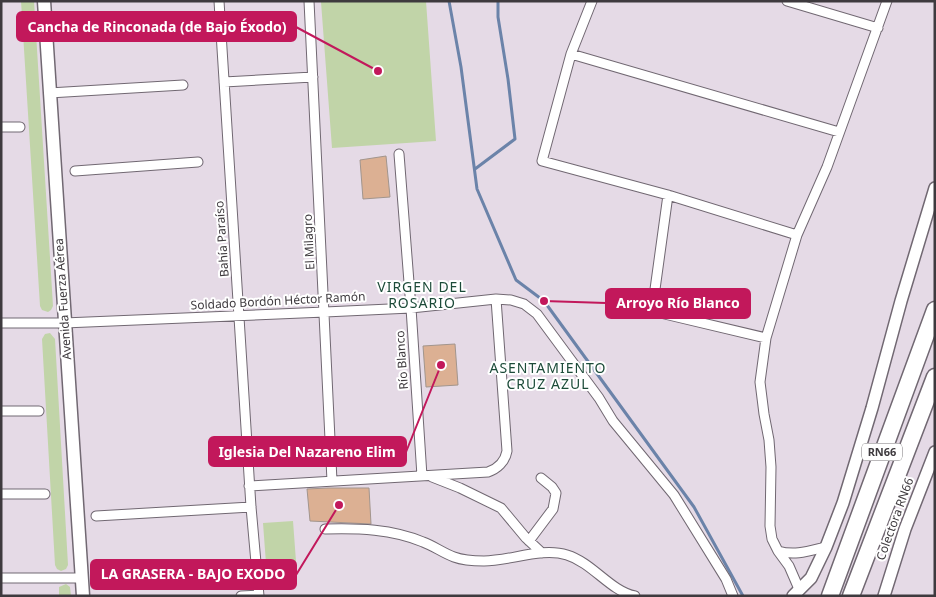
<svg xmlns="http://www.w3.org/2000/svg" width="936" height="597" font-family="'Noto Sans',sans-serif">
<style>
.grass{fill:#c1d4a8}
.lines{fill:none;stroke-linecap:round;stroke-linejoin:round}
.stream{stroke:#6b83a9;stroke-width:3}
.building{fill:#dcb093;stroke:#a2958d}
.minor-casing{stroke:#716872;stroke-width:11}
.tertiary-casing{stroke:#716872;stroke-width:14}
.secondary-casing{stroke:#716872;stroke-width:15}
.motorway-casing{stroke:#716872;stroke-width:19}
.minor{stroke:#fff;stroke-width:9}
.tertiary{stroke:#fff;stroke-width:11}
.secondary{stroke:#fff;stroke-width:12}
.motorway{stroke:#fff;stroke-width:16}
.labels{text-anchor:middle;stroke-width:4;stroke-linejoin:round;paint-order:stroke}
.shield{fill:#fff;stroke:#787578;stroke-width:1}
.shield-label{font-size:11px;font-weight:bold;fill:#3e3a3e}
.street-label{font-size:12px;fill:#3e3a3e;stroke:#fff}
.neighbourhood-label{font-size:14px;letter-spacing:1px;fill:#1c4b39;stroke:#fff}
.leader{fill:none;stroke:#c2185b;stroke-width:2}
.callout-dot{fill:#c2185b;stroke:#fff;stroke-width:2}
.callout{fill:#c2185b;stroke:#c2185b;stroke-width:2}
.callout-label{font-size:14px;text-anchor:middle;font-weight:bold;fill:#fff}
</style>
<rect width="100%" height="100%" fill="#e5dae6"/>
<!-- grass -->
<path class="grass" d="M21,1h13l19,305 -2,4 -3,2 -6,-2 -2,-4z
M426,1l10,140 -104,7 -11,-146z
M50,333l5,6 13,226 -2,4 -5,2 -4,-2 -2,-4 -13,-226 3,-5z
M293,521l4,54 -30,2 -4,-54z
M66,584l4,3 1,9h-12v-9z"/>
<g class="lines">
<!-- stream -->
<path class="stream" d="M449,1l12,66 16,122 39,91 28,21 150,206 49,89
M475,169l40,-30 -7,-60 -10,-62v-16"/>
</g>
<!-- building -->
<path class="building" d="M386,156l4,41 -27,2 -3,-39z
M455,344l3,41 -32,2 -3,-41z
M328,488h41l2,36 -61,-3 -3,-32z"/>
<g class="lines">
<defs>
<path id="minor" d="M219,1l32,506 8,89
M309,1l23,480
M592,1l-21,53 -29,107 126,34 129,40
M787,1l91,27
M571,54l268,78
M224,82l89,-5
M49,93l134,-8
M1,127h19
M399,154l12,154 11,168
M75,171l123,-9
M668,195l-16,116 114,27
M1,323h63l261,-11 86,-4 85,-9 15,1 13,4 13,10 62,84 14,23 61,74 52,84 7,17
M1,411h38
M432,477l28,11 41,20 25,30 16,15
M249,486l239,-14c9,-3 17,-10 19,-21l-11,-152
M1,494h44
M96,516l155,-9
M325,529c33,-1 67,0 98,13 11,4 20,11 31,15 8,3 21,4 30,4 26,0 58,-14 83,-6 26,8 43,36 68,41
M529,541l24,-32 3,-16 -4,-6 -11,-9
M826,547c-17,4 -31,9 -48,4l-6,-12 -2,-13 1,-59 -2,-27 -5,-26 -4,-32 6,-44 31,-103 30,-68 60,-166
M778,551l11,15 10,23
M1,578h81
M241,596l18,-1"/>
<path id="tertiary" d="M793,596l18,-18 15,-31 17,-44 29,-95 29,-107 34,-113
M884,596l21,-67 30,-77"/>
<path id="secondary" d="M44,1l39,595"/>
<path id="motorway" d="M830,596l105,-286
M851,596l84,-219"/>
</defs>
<!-- minor casing -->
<use href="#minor" class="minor-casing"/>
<!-- tertiary casing -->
<use href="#tertiary" class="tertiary-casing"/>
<!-- secondary casing -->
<use href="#secondary" class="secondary-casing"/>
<!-- motorway casing -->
<use href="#motorway" class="motorway-casing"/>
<!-- minor -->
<use href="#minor" class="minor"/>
<!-- tertiary -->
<use href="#tertiary" class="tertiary"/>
<!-- secondary -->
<use href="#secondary" class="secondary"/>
<!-- motorway -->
<use href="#motorway" class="motorway"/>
</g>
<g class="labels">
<!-- shield labels -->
<rect class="shield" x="862" y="443.5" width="40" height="17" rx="4"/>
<g class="shield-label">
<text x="882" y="456">RN66</text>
</g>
<!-- street labels -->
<g class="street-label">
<text transform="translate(222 239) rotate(-94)" y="4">Bahía Paraíso</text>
<text transform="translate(309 242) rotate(-93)" y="4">El Milagro</text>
<text transform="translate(63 299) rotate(-94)" y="4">Avenida Fuerza Aérea</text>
<text transform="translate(278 301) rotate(-3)" y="4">Soldado Bordón Héctor Ramón</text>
<text transform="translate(402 360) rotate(-94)" y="4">Río Blanco</text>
<text transform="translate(895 519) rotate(-70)" y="4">Colectora RN66</text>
</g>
<!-- neighbourhood labels -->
<g class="neighbourhood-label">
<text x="422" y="292">VIRGEN DEL<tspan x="422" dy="16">ROSARIO</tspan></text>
<text x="548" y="373">ASENTAMIENTO<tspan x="548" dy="16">CRUZ AZUL</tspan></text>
</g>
</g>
<!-- callouts -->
<path class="leader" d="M378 71L296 27M544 301L606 303M441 365L406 452M339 505L296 575"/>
<g class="callout-dot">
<circle cx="378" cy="71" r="5"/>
<circle cx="544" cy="301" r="5"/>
<circle cx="441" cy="365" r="5"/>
<circle cx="339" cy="505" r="5"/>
</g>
<g class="callout">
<rect x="17" y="12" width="279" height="29" rx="5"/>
<rect x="606" y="289" width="144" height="29" rx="5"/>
<rect x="209" y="437" width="197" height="29" rx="5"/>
<rect x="91" y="560" width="205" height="29" rx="5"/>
</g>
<g class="callout-label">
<text x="157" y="32">Cancha de Rinconada (de Bajo Éxodo)</text>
<text x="678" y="308">Arroyo Río Blanco</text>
<text x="307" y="457">Iglesia Del Nazareno Elim</text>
<text x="193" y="579">LA GRASERA - BAJO EXODO</text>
</g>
<!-- border -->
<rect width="936" height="597" fill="none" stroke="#3e3a3e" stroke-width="5"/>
</svg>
